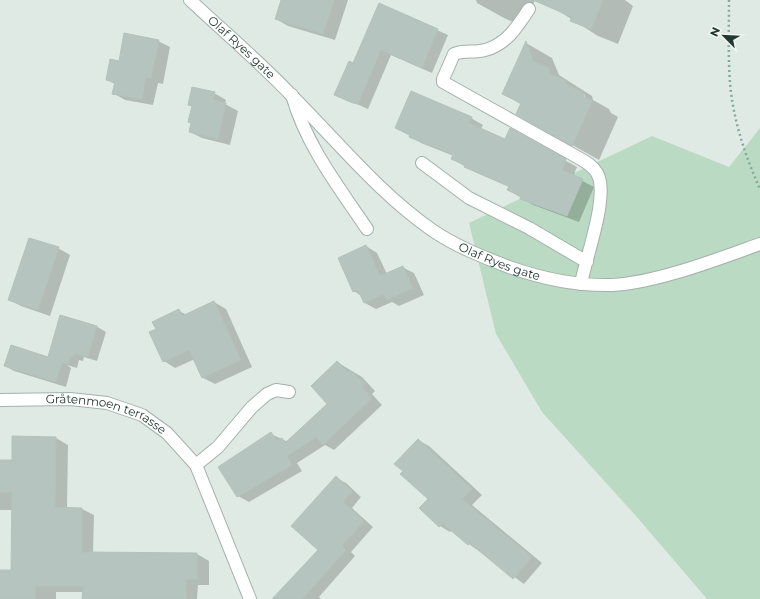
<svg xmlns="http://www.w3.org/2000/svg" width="760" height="599" font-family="Montserrat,sans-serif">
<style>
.green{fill:#badac3}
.shadow{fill:#0003;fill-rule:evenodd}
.building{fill:#b5c4be;stroke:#b3c3bc}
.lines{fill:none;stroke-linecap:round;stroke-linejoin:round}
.service-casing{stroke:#a3b1ac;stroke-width:14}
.minor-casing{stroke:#a3b1ac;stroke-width:14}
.path{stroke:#82ab9f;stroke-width:2.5;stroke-dasharray:2 3;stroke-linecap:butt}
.service{stroke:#fff;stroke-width:12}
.minor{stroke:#fff;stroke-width:12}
.labels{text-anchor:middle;stroke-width:4;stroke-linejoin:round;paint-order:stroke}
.street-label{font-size:12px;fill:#223933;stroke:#f0f7f3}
</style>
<rect width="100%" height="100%" fill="#e0eae5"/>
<!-- green -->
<path class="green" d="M760,128v471h-53l-71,-83 -94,-104 -46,-78 -27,-111 183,-87 77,31z"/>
<!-- shadow -->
<path class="shadow" d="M282,0h66l-13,40 -47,-14 -12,-7z
M476,0h59l-11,27 -20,-9 -27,-15z
M557,0h68l8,6 -15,38 -20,-8 -44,-28z
M379,4l69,31 -16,38 -41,-18 -23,54 -32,-14 17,-31z
M158,41l12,6 -7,37 -5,-1 -5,22 -28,-5 -12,-7 2,-9 -8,-4z
M526,43l26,15 7,17 33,21 1,4 16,9 2,4 7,4 -19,43 -55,-31 -22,-24 -18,-11zM582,94h2l3,8h-2z
M214,93l12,7 -1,4 13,7 -8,34 -28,-7 -12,-6 3,-26 -4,-2z
M471,118l12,7 -2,4 25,11 5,-10 66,37 -4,9 21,11 -15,35 -46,-17 -25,-15 1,-3 -32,-14 -25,-14 2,-3 -33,-13 -24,-15z
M366,246l11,7 10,21 15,-7 12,6 10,22 -25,11 -7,-4 -16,7 -11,-6 -4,-7 -7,-5z
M58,248l12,7 -20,61 -29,-10 -12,-6z
M214,302l12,7 26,58 -37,17 -12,-6 -8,-19 -20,9 -11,-7 -7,-32 22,-18 8,4z
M96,326l10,6 -9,29 -13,-4 -1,4 -4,-1 -2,8 -10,-3 4,3 -5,19 -52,-16 -9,-5 44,-7z
M337,362l25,15 13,14 -3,3 10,11 -48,45 -9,-5 -28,18 5,8 -53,31 -11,-6 33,-62 17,8 41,-38z
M13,438h43l12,7 -1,63 15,1 12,6 -1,38 104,1 12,7v24h-11l-1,14h-114v-7h-27v7h-56v-28h12l1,-61h-13v-49l13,1z
M418,440l11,6 53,49 -10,10 70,58 -18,21 -55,-40 -17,-14 -2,2 -10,-6 -11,-27 -25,-28z
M336,478l10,5 15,14 -9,11 21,19 -22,25 4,4 -36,41 2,2h-45l43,-49z"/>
<!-- building -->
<path class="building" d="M281,0h53l-11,34 -48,-15z
M533,0h70l-12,29 -21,-8 2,-4z
M379,3l59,26 -16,39 -41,-18 -23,54 -5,-1 -19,-8 15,-34 4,2z
M124,33l35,7 -8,38 -5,-1 -4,22 -30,-5 3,-12 -9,-2 4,-21 9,2z
M526,41l7,20 16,7 1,6 15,6 2,5 15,7 2,5 8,4 -20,45 -56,-32 5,-11 -19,-9z
M192,87l23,5 -2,8 13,3 -8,36 -29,-7 2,-9 -3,-1 4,-16 -4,-1z
M411,91l61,26 -3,6 36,16 5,-11 56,31 -4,11 21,9 -16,37 -47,-17 1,-3 -14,-6 2,-4 -45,-19 1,-2 -14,-6 2,-4 -44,-18 1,-2 -15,-7z
M29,238l30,9 -21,63 -30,-10z
M366,245l14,31 23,-10 10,22 -26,12 -3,-6 -20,9 -6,-13 -5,2 -15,-34z
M214,301l27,59 -39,18 -13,-28 -26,12 -14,-30 7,-3 -4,-7 27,-13 3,7z
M60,315l37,11 -9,31 -13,-4 -2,4 -3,-1 -2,8 -11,-3 5,1 -6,20 -52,-16 7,-21 37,12z
M337,361l11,11 2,-2 15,14 -3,3 10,11 -49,47 -7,-8 -29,19 5,9 -55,32 -19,-30 53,-35 6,9 5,-3 3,5 42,-39 -16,-18z
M12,436l44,1 -1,70 27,1v44l115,1v26h-11v20h-104l1,-13h-48v13h-35v-29h11l1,-78h-12v-32h12z
M418,439l54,50 -10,10 70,58 -19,22 -43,-36 -2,2 -26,-22 -3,4 -20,-19 9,-9 -28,-25 3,-3 -9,-7z
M336,476l16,15 -9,11 21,19 -22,25 4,4 -44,49h-30l46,-49 -27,-24z"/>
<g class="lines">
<defs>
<path id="service" d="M529,9c-11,17 -23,36 -44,41 -10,3 -21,0 -31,4l-11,25v3l136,76c7,4 14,8 18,15 13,22 -12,86 -16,111
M292,95c14,50 46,91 75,134
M422,163l47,35 60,30 58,34
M196,465l22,-18 34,-40 15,-13 9,-4 13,2"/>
<g id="minor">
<path id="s1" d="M190,0c34,32 70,62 102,96 46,46 87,97 140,134 23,16 51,27 77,37 34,12 67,19 103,18 44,-2 106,-26 148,-41"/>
<path id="s2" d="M0,400l70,-1 37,4 35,12 25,18 29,32 54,134"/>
</g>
</defs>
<!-- service casing -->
<use href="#service" class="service-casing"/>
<!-- minor casing -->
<use href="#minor" class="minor-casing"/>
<!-- path -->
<path class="path" d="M729,0c0,27 -1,56 1,83 3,36 15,73 30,106"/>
<!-- service -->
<use href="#service" class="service"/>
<!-- minor -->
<use href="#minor" class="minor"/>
</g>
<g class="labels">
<!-- street labels -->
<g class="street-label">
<text dy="4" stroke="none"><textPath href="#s1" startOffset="70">Olaf Ryes gate</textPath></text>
<text dy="4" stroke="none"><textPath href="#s1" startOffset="409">Olaf Ryes gate</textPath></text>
<text dy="4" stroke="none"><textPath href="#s2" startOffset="109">Gråtenmoen terrasse</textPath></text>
</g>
</g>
<!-- north arrow -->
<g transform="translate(724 36) rotate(294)" stroke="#f0f7f3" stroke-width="3" paint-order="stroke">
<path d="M0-3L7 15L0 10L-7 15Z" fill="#223933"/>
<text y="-6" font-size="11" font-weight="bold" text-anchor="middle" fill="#223933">N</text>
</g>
</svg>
